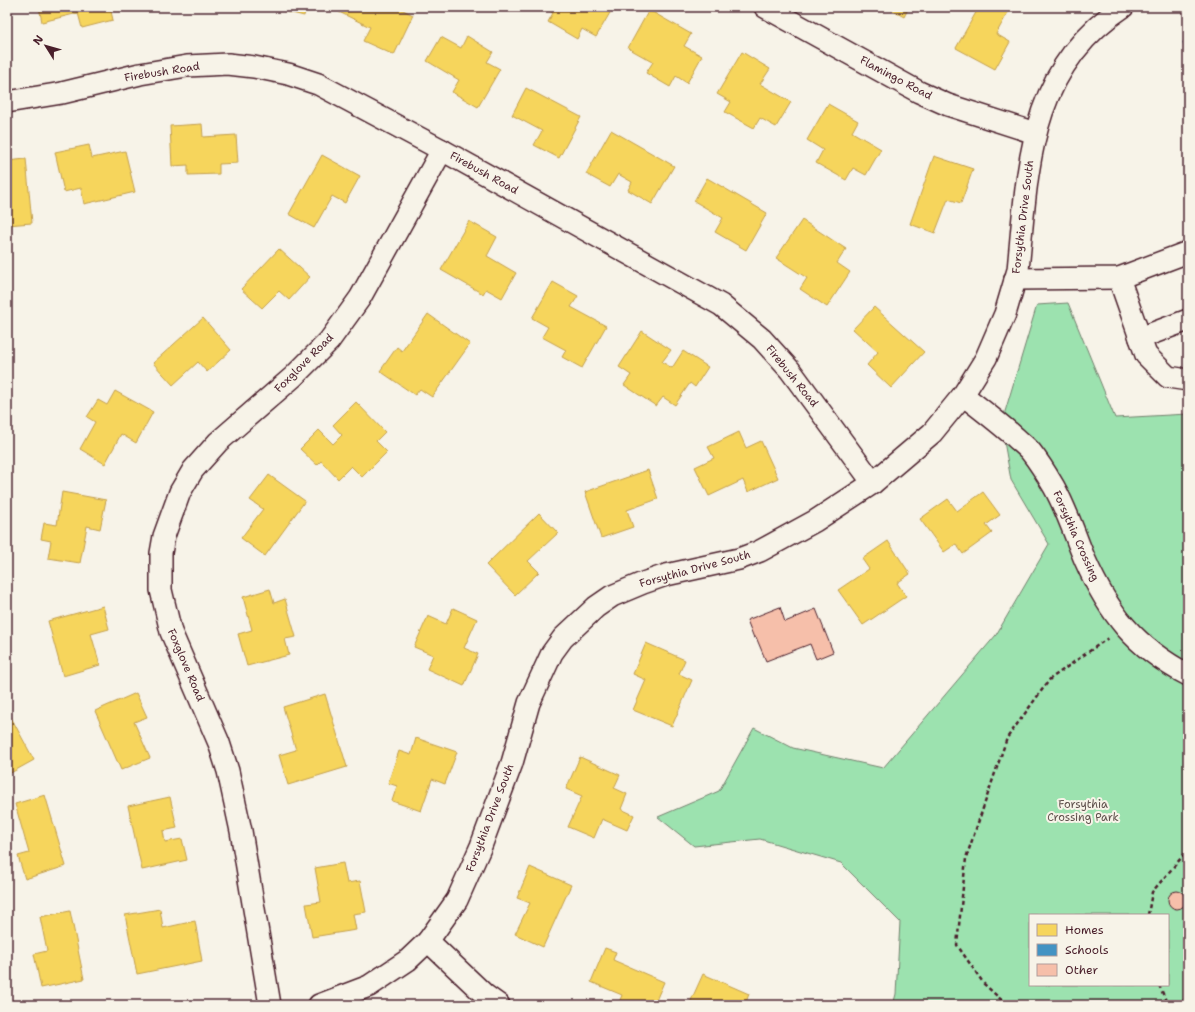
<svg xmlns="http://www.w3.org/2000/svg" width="1195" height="1012" font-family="'Shantell Sans',sans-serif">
<rect width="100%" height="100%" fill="#f7f3e8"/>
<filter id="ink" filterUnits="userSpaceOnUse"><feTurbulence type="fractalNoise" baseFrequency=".025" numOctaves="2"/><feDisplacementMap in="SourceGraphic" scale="8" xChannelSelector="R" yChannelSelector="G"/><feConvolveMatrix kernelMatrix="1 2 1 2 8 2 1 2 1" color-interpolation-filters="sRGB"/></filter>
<g filter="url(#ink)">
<path fill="#9ce2af" stroke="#73806d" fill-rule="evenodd" d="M1068,303L1115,418L1188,414V1005H893L896,994L900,922L841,863L760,839L694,846L658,817L719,791L754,728L793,748L883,768L996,635L1049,544L1011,480L1001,425L1037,305ZM1030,915H1168V985H1030Z"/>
<g fill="#f6d55c" stroke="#c29e4d">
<polygon points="39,7 110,7 113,20 82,28 78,13 42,22"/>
<polygon points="268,7 306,7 304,16"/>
<polygon points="341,7 397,7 413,15 394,55 363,41 370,27 339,12"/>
<polygon points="543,7 603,7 611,11 596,37 582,29 577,39 548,22 553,13"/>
<polygon points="886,7 909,7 904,17"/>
<polygon points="979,7 1011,7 996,34 1010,42 995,69 956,48"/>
<polygon points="649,10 691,34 684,46 702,56 687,83 676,76 670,87 646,73 653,62 628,48"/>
<polygon points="7,22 10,46 7,46"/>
<polygon points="467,36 493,52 487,62 500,69 478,107 452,92 459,80 427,61 441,37 461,48"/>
<polygon points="742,52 770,69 760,84 791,102 776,127 760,118 754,128 725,112 731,102 717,94"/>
<polygon points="526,88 581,117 559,158 534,145 542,131 512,115"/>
<polygon points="828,104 858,121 852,132 881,149 866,175 853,168 846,180 816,163 823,150 807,140"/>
<polygon points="202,124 203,137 236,135 238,163 219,164 219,174 188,175 188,165 172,166 170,126"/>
<polygon points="611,130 674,166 652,204 628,190 632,182 618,174 610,187 586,174"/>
<polygon points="89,145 92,158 125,151 135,192 84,204 81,188 64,192 55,152"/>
<polygon points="322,155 360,176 345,203 332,196 314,228 289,214"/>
<polygon points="934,156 973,169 961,203 948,199 935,233 910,224"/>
<polygon points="26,159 32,223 7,225 7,161"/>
<polygon points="707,178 767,213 746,250 715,232 723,218 694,201"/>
<polygon points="802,220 846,249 837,263 850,272 827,307 800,289 807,278 776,258"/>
<polygon points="469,221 497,237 487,256 516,273 502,298 486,289 483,294 441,270"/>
<polygon points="279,249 310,277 289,300 279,291 262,308 241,289"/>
<polygon points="553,282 578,296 571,307 606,326 582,368 562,357 566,350 542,337 548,327 532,318"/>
<polygon points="874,307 924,352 891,388 867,365 878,352 853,329"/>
<polygon points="428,314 470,344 432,397 420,389 415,395 380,371 397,347 402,351"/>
<polygon points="203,318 231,350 207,372 198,362 173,385 153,363"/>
<polygon points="642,331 671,350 662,362 672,368 683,351 708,367 695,387 690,383 675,405 663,397 656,406 624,385 631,375 619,367"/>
<polygon points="115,391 153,412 136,443 121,434 105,464 80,449 95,422 87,417 98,400 107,405"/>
<polygon points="356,402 385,432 376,441 387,452 362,477 351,466 338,479 321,461 317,465 300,449 319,430 333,444 342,435 333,425"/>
<polygon points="739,432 746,448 761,441 778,478 748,492 743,480 709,496 695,467 714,458 708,447"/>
<polygon points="648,470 658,499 627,510 633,527 601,538 585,492"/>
<polygon points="269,475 305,501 265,556 241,538 263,509 250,500"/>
<polygon points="62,492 106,500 100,529 87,526 80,563 48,558 51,541 41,539 44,523 57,525"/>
<polygon points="983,492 1000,515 986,525 992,533 963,554 956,544 944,552 920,519 948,499 957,511"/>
<polygon points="539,513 558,533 528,561 539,572 515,595 486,565"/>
<polygon points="888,541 910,574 897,583 906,596 863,625 838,590 869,569 862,559"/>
<polygon points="270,589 274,603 285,599 296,637 285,639 289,655 247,666 238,634 252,630 243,597"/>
<polygon points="103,606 109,629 91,634 100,665 63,676 48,621"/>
<polygon points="453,608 477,619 464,648 478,654 464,686 427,669 433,655 414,647 428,616 446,624"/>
<polygon points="646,643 685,660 679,674 692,680 672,726 633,710 646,680 633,674"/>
<polygon points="136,693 147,717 134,722 150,758 121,770 95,711"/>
<polygon points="325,694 347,767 288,785 279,755 296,750 283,707"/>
<polygon points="7,710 34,760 7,775"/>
<polygon points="416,738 457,752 445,784 432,779 421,811 392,801 397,786 388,783 399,751 411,755"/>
<polygon points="580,757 620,775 614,788 627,794 621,809 634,815 627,830 602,819 594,838 568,827 582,796 566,789"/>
<polygon points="45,795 66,866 25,879 18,856 29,853 15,804"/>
<polygon points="170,797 177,828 163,831 165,842 182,839 187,860 142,870 128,806"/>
<polygon points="343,863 347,883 360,881 366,912 353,914 356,930 312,937 306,904 321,902 315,868"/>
<polygon points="530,867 571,885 543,947 515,934 530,903 517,898"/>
<polygon points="160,909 163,928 195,921 202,961 137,974 125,915"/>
<polygon points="70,911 84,979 41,988 34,954 47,951 40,917"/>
<polygon points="605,948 616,952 613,960 664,982 654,1005 618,1005 622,995 591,982"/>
<polygon points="703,974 749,994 745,1005 689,1005"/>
</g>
<polygon fill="#4393c3" stroke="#457095" points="1188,40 1188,54 1183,42"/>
<g fill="#f6bfaa" stroke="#4a1f2b">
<polygon points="780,607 785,622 816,609 833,652 816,659 810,644 766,661 756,637 754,638 747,620"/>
<circle cx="1177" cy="900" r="9"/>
</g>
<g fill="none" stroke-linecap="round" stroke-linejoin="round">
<defs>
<g id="minor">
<polyline points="765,7 919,92 948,105 1035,133"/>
<polyline points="7,102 62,93 140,74 187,66 228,64 254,67 288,74 318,84 442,150 721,305 762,339 790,370 873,483"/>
<polyline points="1119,278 1146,355 1168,377 1188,380"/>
<polyline points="1015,279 1119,278 1188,252"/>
<polyline points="1140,338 1188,320"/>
<path d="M963,395C981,409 998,422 1015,437C1020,442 1026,446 1031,452C1039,462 1047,475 1054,487C1067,510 1075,536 1085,560C1109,614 1135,647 1188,675"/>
<polyline points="428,941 485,995 499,1005"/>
<polyline points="270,1005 241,831 228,771 219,743 171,632 161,590 161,553 164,536 180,492 193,470 218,442 293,377 329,341 360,298 442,150"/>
<path d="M319,1005L369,986L408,960L428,941L457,900L481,846L512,763L529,703L552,653L563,638L596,607L612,596L643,583L666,575L739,559L760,551L815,521L873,483L932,433L963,395L986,358L1005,314L1018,270C1028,168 1028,69 1123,7"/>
</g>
</defs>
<use href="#minor" stroke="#4a1f2b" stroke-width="24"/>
<g stroke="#4a1f2b" stroke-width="2.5" stroke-dasharray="4 3" stroke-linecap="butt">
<polyline points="1148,915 1152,892 1188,850"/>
<polyline points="1159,985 1168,1005"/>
<polyline points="1007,1005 984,984 957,945 966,858 1007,738 1050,679 1108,638"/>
</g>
<use href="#minor" stroke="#f7f3e8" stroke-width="21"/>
</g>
</g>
<g text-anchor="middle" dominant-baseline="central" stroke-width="4" stroke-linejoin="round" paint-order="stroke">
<g font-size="11" fill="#4a1f2b" stroke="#f7f3e8">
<text transform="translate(162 72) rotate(-9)">Firebush Road</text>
<text transform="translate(896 78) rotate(28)">Flamingo Road</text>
<text transform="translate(484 173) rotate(29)">Firebush Road</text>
<text transform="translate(1023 217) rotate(-83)">Forsythia Drive South</text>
<text transform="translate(304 363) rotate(-45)">Foxglove Road</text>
<text transform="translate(792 376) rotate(51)">Firebush Road</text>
<text transform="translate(1076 536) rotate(66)">Forsythia Crossing</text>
<text transform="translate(695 569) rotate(-15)">Forsythia Drive South</text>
<text transform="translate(186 665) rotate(67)">Foxglove Road</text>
<text transform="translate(490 818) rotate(-69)">Forsythia Drive South</text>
</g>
<g font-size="11" fill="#5e504c" stroke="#f7f3e8">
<text x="1083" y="804">Forsythia<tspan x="1083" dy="13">Crossing Park</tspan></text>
</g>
</g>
<rect width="1195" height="1012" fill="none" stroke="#f7f3e8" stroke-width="24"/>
<rect x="12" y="12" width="1171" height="988" fill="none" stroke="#4a1f2b" stroke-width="1.5" filter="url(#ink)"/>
<rect x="1029" y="914" width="140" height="72" fill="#f7f3e8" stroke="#b29e9c"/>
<rect x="1037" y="924" width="20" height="12" fill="#f6d55c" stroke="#b29e9c"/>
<text x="1065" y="934" font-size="12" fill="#4a1f2b">Homes</text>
<rect x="1037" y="944" width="20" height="12" fill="#4393c3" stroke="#b29e9c"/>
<text x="1065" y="954" font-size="12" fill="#4a1f2b">Schools</text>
<rect x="1037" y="964" width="20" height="12" fill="#f6bfaa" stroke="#b29e9c"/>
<text x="1065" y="974" font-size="12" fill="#4a1f2b">Other</text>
<g transform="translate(46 46) rotate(307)" stroke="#f7f3e8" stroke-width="3" paint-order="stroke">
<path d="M0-3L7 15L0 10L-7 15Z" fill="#4a1f2b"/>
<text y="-6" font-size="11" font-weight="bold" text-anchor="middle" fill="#4a1f2b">N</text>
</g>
</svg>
